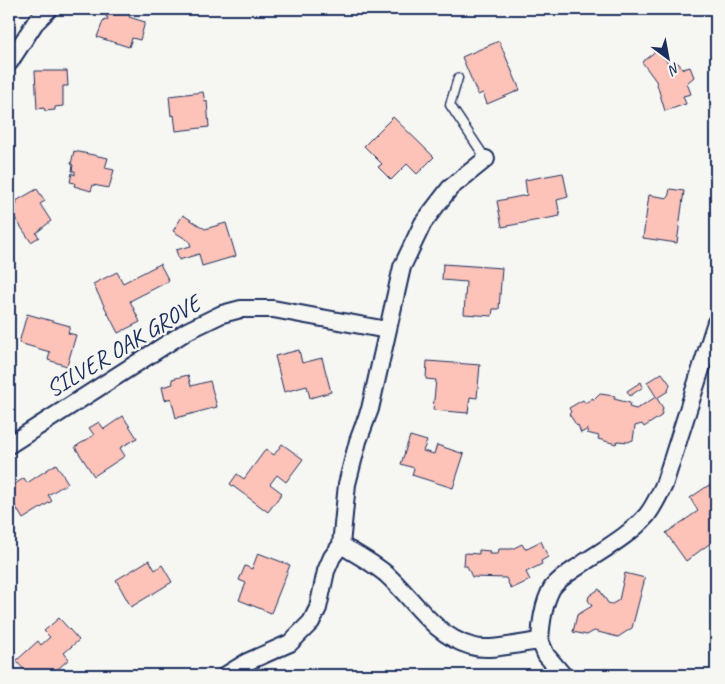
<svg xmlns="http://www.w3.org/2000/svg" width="725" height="684" font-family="Caveat,sans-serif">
<rect width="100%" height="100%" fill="#f6f6f2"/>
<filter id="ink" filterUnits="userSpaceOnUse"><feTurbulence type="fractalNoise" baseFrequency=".02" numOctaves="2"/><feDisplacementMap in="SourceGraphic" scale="10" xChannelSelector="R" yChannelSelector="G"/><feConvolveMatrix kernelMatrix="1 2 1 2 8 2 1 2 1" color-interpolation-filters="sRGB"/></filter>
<g filter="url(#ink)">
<g fill="#fdc2b8" stroke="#1b2f5e">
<polygon points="109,9 123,9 131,11 129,17 145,22 140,40 132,38 129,47 97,37 104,19 107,20 108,18 106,17"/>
<polygon points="499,41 520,90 487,104 483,93 478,95 462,57"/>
<polygon points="657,50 670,65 678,63 683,69 690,67 694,77 687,83 691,94 683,96 686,104 665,111 656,81 642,62"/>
<polygon points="35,71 67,71 68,86 63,86 63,106 55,107 55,110 45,111 44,108 37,109"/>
<polygon points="203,92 205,102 207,101 209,127 176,131 174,115 171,116 169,96"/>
<polygon points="393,117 434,157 417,174 407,164 391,180 378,167 382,164 364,146"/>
<polygon points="74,151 108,158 105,168 114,170 109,188 93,185 91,191 74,186 75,183 70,182 72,173 75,175 75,171 72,171 73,165 71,164"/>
<polygon points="563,173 568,197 557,200 560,216 502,227 497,201 527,195 525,180"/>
<polygon points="37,189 45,201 40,204 51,221 36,233 39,237 31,242 11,212 13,210 12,207 17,204 16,201"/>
<polygon points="670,189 684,191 677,243 643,238 649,195 668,198"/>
<polygon points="183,215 205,229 226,223 236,256 202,266 199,254 179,260 176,250 191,246 189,241 173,231"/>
<polygon points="160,264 169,281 130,301 140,322 118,333 93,284 117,272 123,283"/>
<polygon points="443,264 502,268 499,309 493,309 492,316 464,314 466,282 442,280"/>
<polygon points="27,314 70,326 68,333 76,335 67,366 48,360 50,352 19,343"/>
<polygon points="299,350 302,363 322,358 331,392 310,398 307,386 284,392 275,356"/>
<polygon points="427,361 480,365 477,398 470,397 468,413 433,410 436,380 426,379"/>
<polygon points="662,373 670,384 668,391 657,398 647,382"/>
<polygon points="188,375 191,386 210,381 217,407 176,418 171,398 165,400 162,387 173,384 172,379"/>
<polygon points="641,382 643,387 630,396 627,391"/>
<polygon points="600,394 615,396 614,399 630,403 629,407 636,409 656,397 663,408 661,416 644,427 642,424 635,426 633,440 628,442 617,441 616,444 598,439 599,436 587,433 588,429 581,433 578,425 577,426 569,414 571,412 569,408 583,400 585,403 593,398 594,400"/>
<polygon points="123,416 137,438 120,448 125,456 94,476 75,447 94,435 89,428 99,422 104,429"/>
<polygon points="410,436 427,441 423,451 434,454 437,445 464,454 453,488 412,475 414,468 401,464"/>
<polygon points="282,444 303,459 286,482 277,475 270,484 282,493 268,512 230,484 237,474 244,479 266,449 274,455"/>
<polygon points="56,464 68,483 48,495 52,501 23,519 9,496 9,488 24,478 27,483"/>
<polygon points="709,485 716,496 716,539 686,561 666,533 698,511 690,498"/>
<polygon points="541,541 548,557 541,561 542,564 526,572 530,580 511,589 506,578 472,577 467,566 464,566 465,553 479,554 479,550 490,551 489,554 498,554 499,549 512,549 522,544 525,549"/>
<polygon points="258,553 290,565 271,613 239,600 246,583 239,580 245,566 252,569"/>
<polygon points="149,560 155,570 162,565 172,582 131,607 116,580"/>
<polygon points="625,573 645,578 632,628 618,637 594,631 587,635 573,632 577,615 592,606 588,600 589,596 599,589 608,603 612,604 619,600"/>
<polygon points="59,618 79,640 64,653 69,659 51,675 29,675 16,661 38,641 41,645 50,637 44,631"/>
</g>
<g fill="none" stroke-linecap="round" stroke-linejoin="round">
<defs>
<polyline id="service" points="458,78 450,105 486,159"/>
<g id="minor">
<polyline points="9,63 35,23 49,9"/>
<polyline points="9,445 187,331 222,314 241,309 273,309 387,330"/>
<path d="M341,545C356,554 373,563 386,574C414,599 433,635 471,646C489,652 520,643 540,641L546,655L563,675"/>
<path d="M540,641C541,623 543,604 552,588C560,577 574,570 585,562C606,548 631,534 647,515C654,506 659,495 664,485L716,322"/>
<polyline points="226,675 247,662 290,643 311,622 318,608 326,571 332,557 341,545 347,484 358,441 370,409 402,267 423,223 436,206 450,188 486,159"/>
</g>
</defs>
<use href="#service" stroke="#1b2f5e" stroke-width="11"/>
<use href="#minor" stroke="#1b2f5e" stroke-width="20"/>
<use href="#service" stroke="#f6f6f2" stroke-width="8"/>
<use href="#minor" stroke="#f6f6f2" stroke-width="16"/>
</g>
</g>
<g text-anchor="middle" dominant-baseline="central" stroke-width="5" stroke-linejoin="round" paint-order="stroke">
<g font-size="24" fill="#1b2f5e" stroke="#f6f6f2">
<text transform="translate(123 346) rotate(-31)">SILVER OAK GROVE</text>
</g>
</g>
<rect width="725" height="684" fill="none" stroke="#f6f6f2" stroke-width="30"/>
<rect x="15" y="15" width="695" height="654" fill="none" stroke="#1b2f5e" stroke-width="2" filter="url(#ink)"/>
<g transform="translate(668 58) rotate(148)" stroke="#f6f6f2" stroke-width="4" paint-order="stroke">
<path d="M0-4L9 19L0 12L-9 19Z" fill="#1b2f5e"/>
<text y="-8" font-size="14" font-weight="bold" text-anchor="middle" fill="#1b2f5e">N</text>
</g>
</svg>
